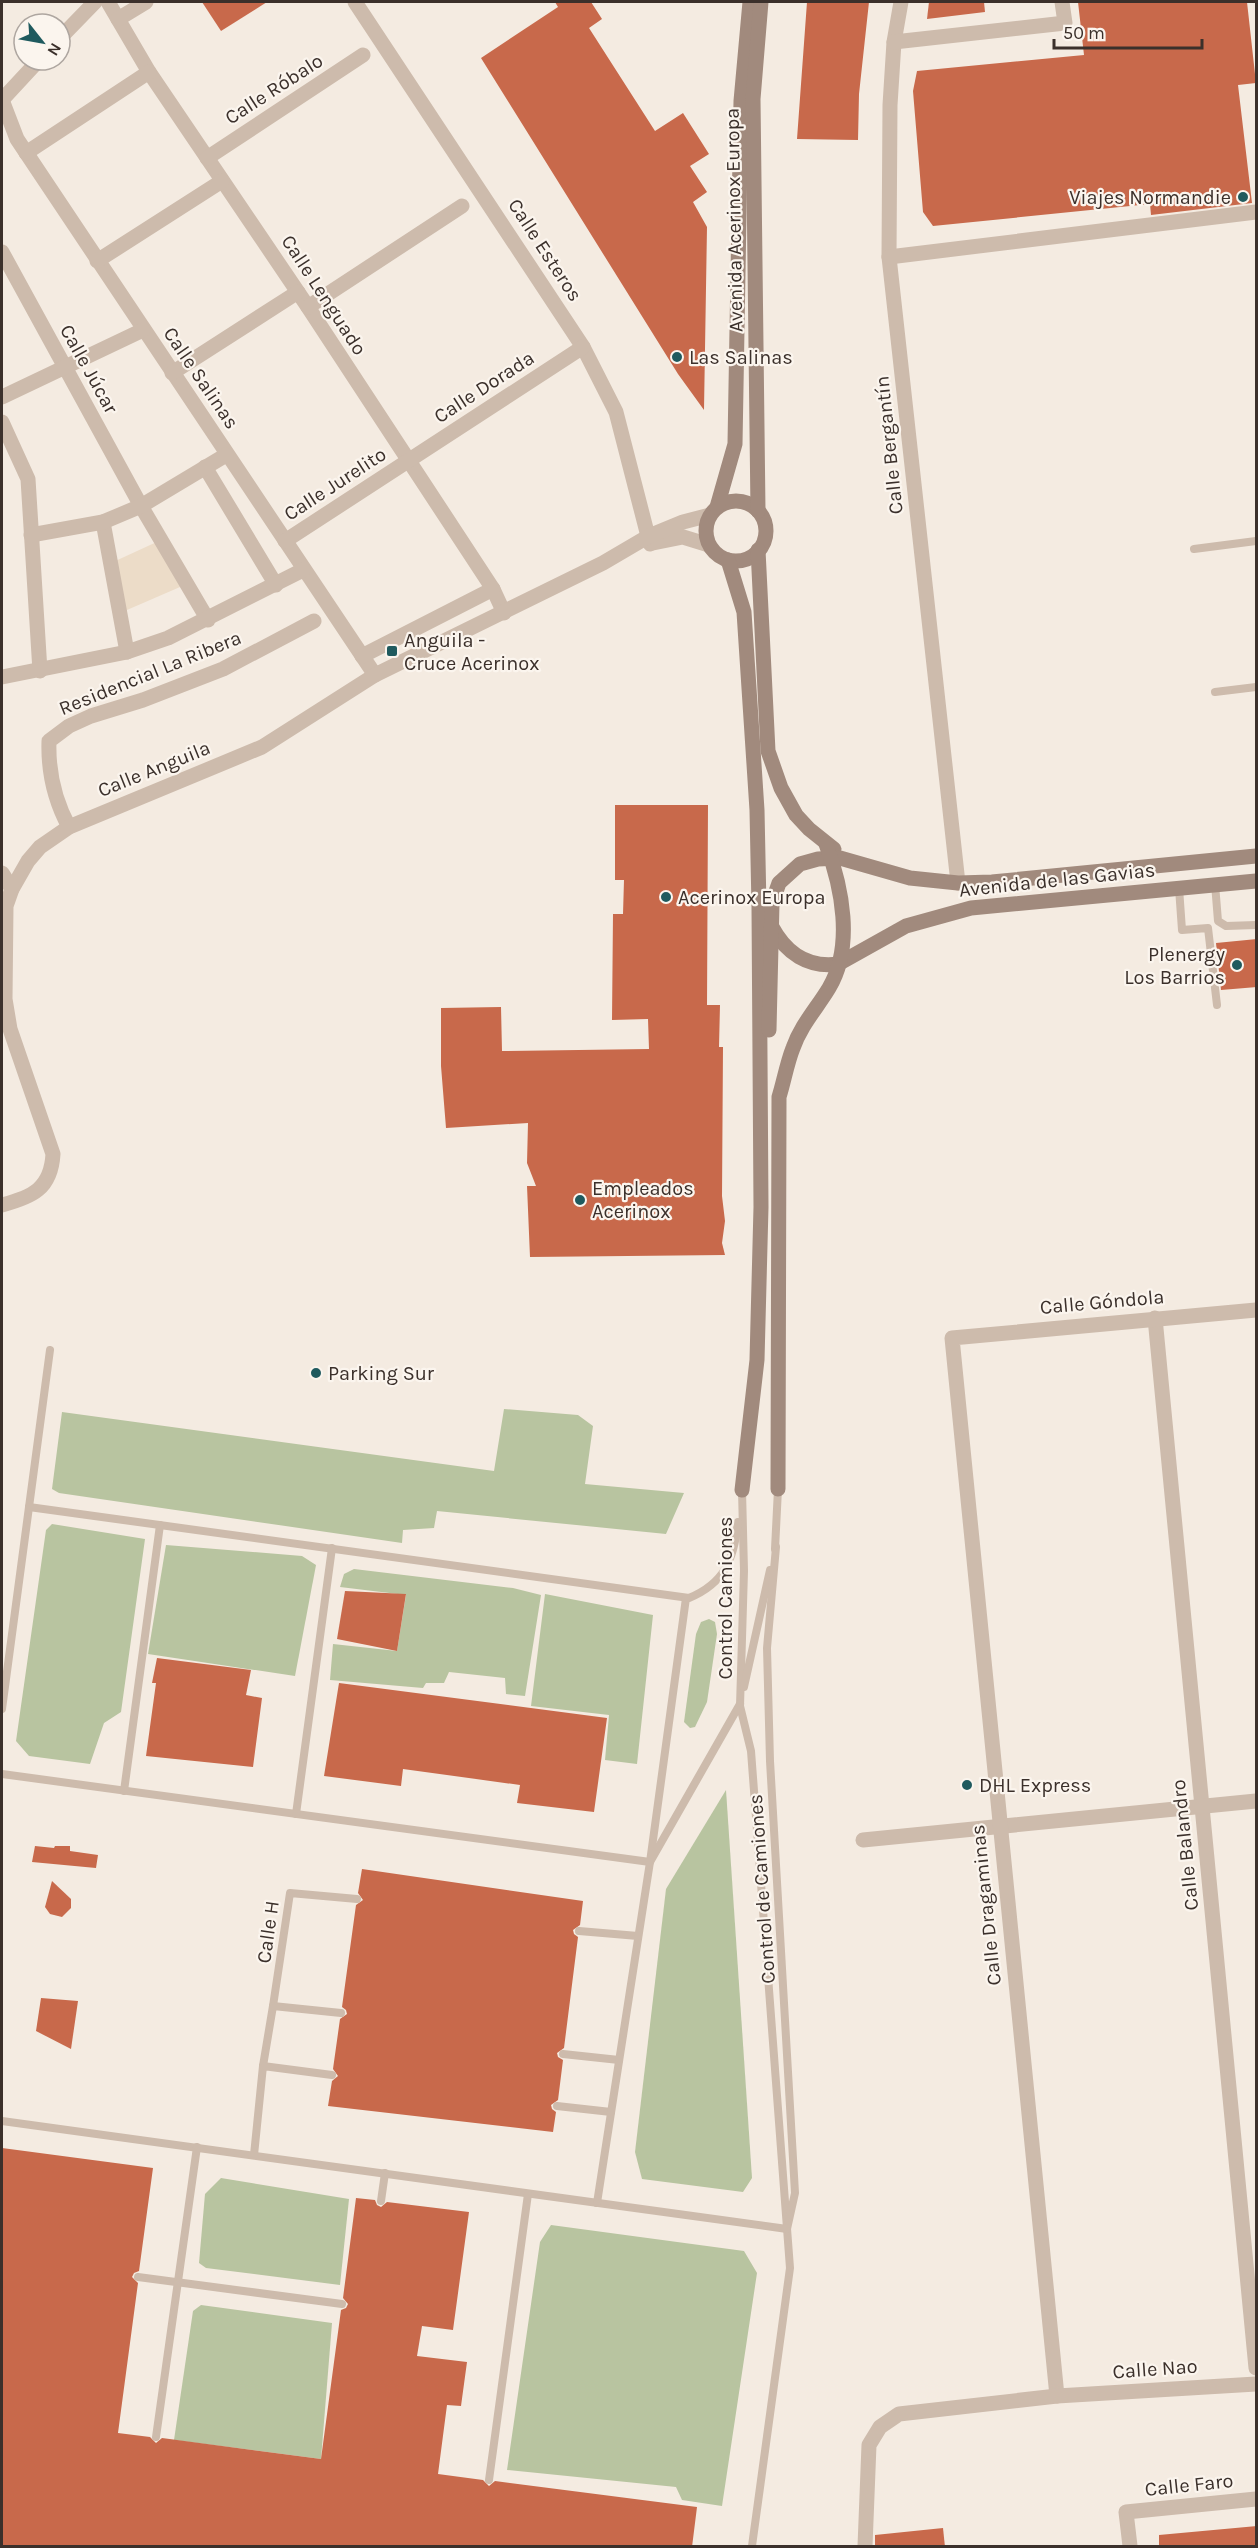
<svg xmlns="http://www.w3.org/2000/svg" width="1258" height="2548" font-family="Karla,sans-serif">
<rect width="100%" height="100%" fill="#f4ebe1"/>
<g fill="#b8c4a0">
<polygon points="504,1409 578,1415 593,1426 585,1484 684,1493 666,1534 437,1511 434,1528 403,1530 402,1543 59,1493 52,1489 62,1412 494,1471"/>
<polygon points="52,1524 145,1539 121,1712 104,1723 90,1764 29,1756 16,1741 46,1530"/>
<polygon points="166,1545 302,1556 316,1565 295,1676 148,1654"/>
<polygon points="354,1569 513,1588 541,1595 525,1696 506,1694 505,1678 449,1672 444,1683 426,1683 423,1688 330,1680 333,1644 397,1651 406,1595 340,1587 344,1574"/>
<polygon points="545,1594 653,1615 637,1764 605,1760 609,1715 531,1706"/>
<polygon points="709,1619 715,1622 717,1634 707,1702 695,1727 690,1728 684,1722 696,1634 701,1622"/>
<polygon points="726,1790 752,2178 743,2192 642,2179 635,2152 666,1889"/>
<polygon points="221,2178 349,2199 340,2285 206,2268 199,2263 205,2194"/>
<polygon points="551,2225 744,2251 757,2273 722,2506 682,2500 676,2487 507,2470 540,2242"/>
<polygon points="201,2305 332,2323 321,2459 174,2440 193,2311"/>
</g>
<polygon fill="#ecdcc8" points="161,540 187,584 120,613 111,563"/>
<g fill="#c8694b">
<polygon points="202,2 267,2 221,31"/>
<polygon points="555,2 591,2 602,19 589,28 655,131 683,113 709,154 690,166 707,192 693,202 707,227 704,410 678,374 481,58 558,7"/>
<polygon points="807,2 869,2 859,94 858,140 797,139"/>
<polygon points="929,2 984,2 985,12 927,19"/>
<polygon points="1078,2 1247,2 1256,83 1238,85 1252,203 1151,215 1150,204 933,226 923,212 913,91 917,71 1084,55"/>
<polygon points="615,805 708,805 707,1005 720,1005 719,1047 723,1047 722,1196 725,1221 722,1243 725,1255 530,1257 527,1186 536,1186 527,1163 528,1123 446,1128 441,1066 441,1008 501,1007 502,1051 649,1049 648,1019 612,1020 613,914 623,914 624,880 615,880"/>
<polygon points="1257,939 1257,987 1221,990 1216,943"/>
<polygon points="345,1591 406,1594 397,1651 337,1639"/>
<polygon points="157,1658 251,1670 246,1695 262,1698 253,1767 146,1756 156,1683 152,1683"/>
<polygon points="339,1683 607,1718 594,1812 517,1803 520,1785 403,1769 401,1786 324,1776"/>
<polygon points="35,1846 54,1848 55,1846 70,1846 70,1851 98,1855 96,1868 32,1862"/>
<polygon points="362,1869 583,1901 580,1925 573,1930 574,1934 578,1937 564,2048 557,2053 558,2057 563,2060 558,2100 551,2105 552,2109 556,2112 553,2132 328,2106 332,2081 338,2076 333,2069 340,2019 347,2014 346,2010 342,2007 356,1905 363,1900 358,1893"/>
<polygon points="52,1881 71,1899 71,1908 62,1917 50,1914 45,1907"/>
<polygon points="41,1998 78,2001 71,2049 36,2031"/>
<polygon points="2,2148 153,2168 139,2271 134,2273 132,2277 138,2283 118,2433 150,2437 156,2443 162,2438 321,2459 341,2310 346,2308 348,2304 343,2298 356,2198 375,2200 377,2205 381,2207 387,2202 469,2212 453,2330 422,2326 417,2356 467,2362 461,2406 447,2405 438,2474 483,2480 489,2486 495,2481 697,2507 692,2547 2,2547"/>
<polygon points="1257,2526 1257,2547 1159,2547 1159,2535"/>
<polygon points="943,2528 945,2547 875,2547 875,2535"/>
</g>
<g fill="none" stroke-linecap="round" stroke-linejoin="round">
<g stroke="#cdbbac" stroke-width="8">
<polyline points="1194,549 1256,541"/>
<polyline points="1215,692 1256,687"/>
<polyline points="1215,884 1218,921 1226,926 1256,925"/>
<polyline points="1179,888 1182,930 1208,928 1217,1005"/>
<polyline points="742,1490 744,1571 740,1706 751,1751 790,2268 752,2546"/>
<path d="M29,1507L689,1598C725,1583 734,1559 738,1522"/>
<polyline points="775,1549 778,1489"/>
<polyline points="744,1687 770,1570"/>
<polyline points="2,1709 50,1350"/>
<polyline points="2,1774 650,1862 686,1598"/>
<polyline points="124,1791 160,1525"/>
<polyline points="296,1814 332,1548"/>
<polyline points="579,1931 638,1936"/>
<polyline points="273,2006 290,1893 357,1899"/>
<polyline points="563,2054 619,2060"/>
<polyline points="263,2066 273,2006 341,2013"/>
<polyline points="557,2106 611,2112"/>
<polyline points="2,2121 787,2229 795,2193 770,1761 767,1648 776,1547"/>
<polyline points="254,2155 263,2066 332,2075"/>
<polyline points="381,2201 385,2173"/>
<polyline points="597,2203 650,1862 740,1704"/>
<polyline points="138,2277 342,2304"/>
<polyline points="156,2437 197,2147"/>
<polyline points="489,2480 528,2194"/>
</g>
<g stroke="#cdbbac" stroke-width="15">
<polyline points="108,2 149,72 308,307 493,589 504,613"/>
<polyline points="355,2 583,347 616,412 650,544"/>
<polyline points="901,2 894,42 890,105 889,257 958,883"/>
<polyline points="118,19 146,2"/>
<polyline points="60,38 95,2"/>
<polyline points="894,42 1065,23 1062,2"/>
<polyline points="2,100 17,139 375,675"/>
<polyline points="2,100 39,60"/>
<polyline points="26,153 149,72"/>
<polyline points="207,158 363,55"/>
<polyline points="2,252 141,506 208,620"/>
<polyline points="889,257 1256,212"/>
<polyline points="97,261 222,181"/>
<polyline points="308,307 462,206"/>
<polyline points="172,373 298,292"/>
<polyline points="2,397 143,330"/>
<polyline points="2,422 28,479 40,671"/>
<polyline points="205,467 276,585"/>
<polyline points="103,522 127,652"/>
<polyline points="31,535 103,522 141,506 226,455"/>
<polyline points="285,541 583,347"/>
<polyline points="653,543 683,537 709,545"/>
<polyline points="362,656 493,589"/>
<polyline points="2,677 127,652 168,638 303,570"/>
<path d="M69,827C55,801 48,770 49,741L69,726L91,716L143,700L223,669L314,621"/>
<polyline points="2,873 12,889"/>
<path d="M2,1205C32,1197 51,1189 53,1154L10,1029L5,999L6,906L12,889L28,861L40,847L69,827L262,747L375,675L603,563L649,536L683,522L710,515"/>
<polyline points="1155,1318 1256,2368"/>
<polyline points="863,1840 1256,1801"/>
<polyline points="1057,2396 952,1338 1256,1310"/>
<polyline points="865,2546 869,2445 880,2427 899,2414 1057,2396 1256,2384"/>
<polyline points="1130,2546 1126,2512 1256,2499"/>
</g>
<g stroke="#a18a7d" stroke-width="15">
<circle cx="736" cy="531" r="30"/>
<polyline points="717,507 735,444 741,101 750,2"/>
<polyline points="758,511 753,99 761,2"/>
<polyline points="758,550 768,751 781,788 796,815 809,829 834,849"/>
<polyline points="728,560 744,612 757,810 759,907 761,1207 757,1360 742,1490"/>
<path d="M772,927C786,953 808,968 838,964L906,926L971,908L1256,881"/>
<polyline points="769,1030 772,903 779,883 800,864 818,859 840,858 910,878 958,883 992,882 1256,856"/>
<path d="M778,1489L779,1097C784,1081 787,1063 793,1048C801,1025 817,1008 829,988C854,946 842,887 826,844"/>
</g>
</g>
<g fill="#1f5a5e" stroke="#fbf5ee" stroke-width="2">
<circle cx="1243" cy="197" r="6"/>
<circle cx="677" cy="357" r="6"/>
<rect x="386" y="645" width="12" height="12" rx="3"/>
<circle cx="666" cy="897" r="6"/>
<circle cx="1237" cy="965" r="6"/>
<circle cx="580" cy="1200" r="6"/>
<circle cx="316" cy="1373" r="6"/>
<circle cx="967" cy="1785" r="6"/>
</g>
<g text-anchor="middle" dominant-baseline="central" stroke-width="4.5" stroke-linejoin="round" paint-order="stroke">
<g font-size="20" fill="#3b302b" stroke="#fbf5ee">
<text transform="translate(274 89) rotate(-33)">Calle Róbalo</text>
<text transform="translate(734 220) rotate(-91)">Avenida Acerinox Europa</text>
<text transform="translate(545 250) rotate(57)">Calle Esteros</text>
<text transform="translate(324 295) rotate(57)">Calle Lenguado</text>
<text transform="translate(89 369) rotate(61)">Calle Júcar</text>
<text transform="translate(201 378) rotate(56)">Calle Salinas</text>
<text transform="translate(484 387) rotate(-33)">Calle Dorada</text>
<text transform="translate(889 445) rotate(-96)">Calle Bergantín</text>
<text transform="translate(335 484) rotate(-33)">Calle Jurelito</text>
<text transform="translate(150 673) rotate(-22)">Residencial La Ribera</text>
<text transform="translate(154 769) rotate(-22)">Calle Anguila</text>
<text transform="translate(1057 880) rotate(-6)">Avenida de las Gavias</text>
<text transform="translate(1102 1302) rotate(-5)">Calle Góndola</text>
<text transform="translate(725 1598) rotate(-90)">Control Camiones</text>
<text transform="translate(1185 1845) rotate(-96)">Calle Balandro</text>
<text transform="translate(762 1889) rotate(-94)">Control de Camiones</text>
<text transform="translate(986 1905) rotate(-96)">Calle Dragaminas</text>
<text transform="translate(268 1932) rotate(-82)">Calle H</text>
<text transform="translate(1155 2369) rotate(-4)">Calle Nao</text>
<text transform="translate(1189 2485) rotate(-6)">Calle Faro</text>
</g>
<g font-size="20" fill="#3b302b" stroke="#fbf5ee" text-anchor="start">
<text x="1231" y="197" text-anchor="end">Viajes Normandie</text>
<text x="689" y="357">Las Salinas</text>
<text x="404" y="640">Anguila -<tspan x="404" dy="23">Cruce Acerinox</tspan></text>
<text x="678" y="897">Acerinox Europa</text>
<text x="1225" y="954" text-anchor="end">Plenergy<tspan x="1225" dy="23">Los Barrios</tspan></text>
<text x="592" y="1188">Empleados<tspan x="592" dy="23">Acerinox</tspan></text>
<text x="328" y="1373">Parking Sur</text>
<text x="979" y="1785">DHL Express</text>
</g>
</g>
<rect width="1258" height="2548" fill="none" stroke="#3b302b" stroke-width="6"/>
<g transform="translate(42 42) rotate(121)"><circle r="28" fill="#fbf5ee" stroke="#aea6a0" stroke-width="1.5"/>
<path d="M0-4.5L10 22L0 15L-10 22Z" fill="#1f5a5e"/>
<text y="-9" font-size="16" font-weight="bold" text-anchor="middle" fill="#3b302b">N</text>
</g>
<path d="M1054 39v9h148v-9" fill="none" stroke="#3b302b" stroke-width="3"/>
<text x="1063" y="39" font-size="18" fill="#3b302b" stroke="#fbf5ee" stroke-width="4.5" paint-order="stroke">50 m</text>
</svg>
